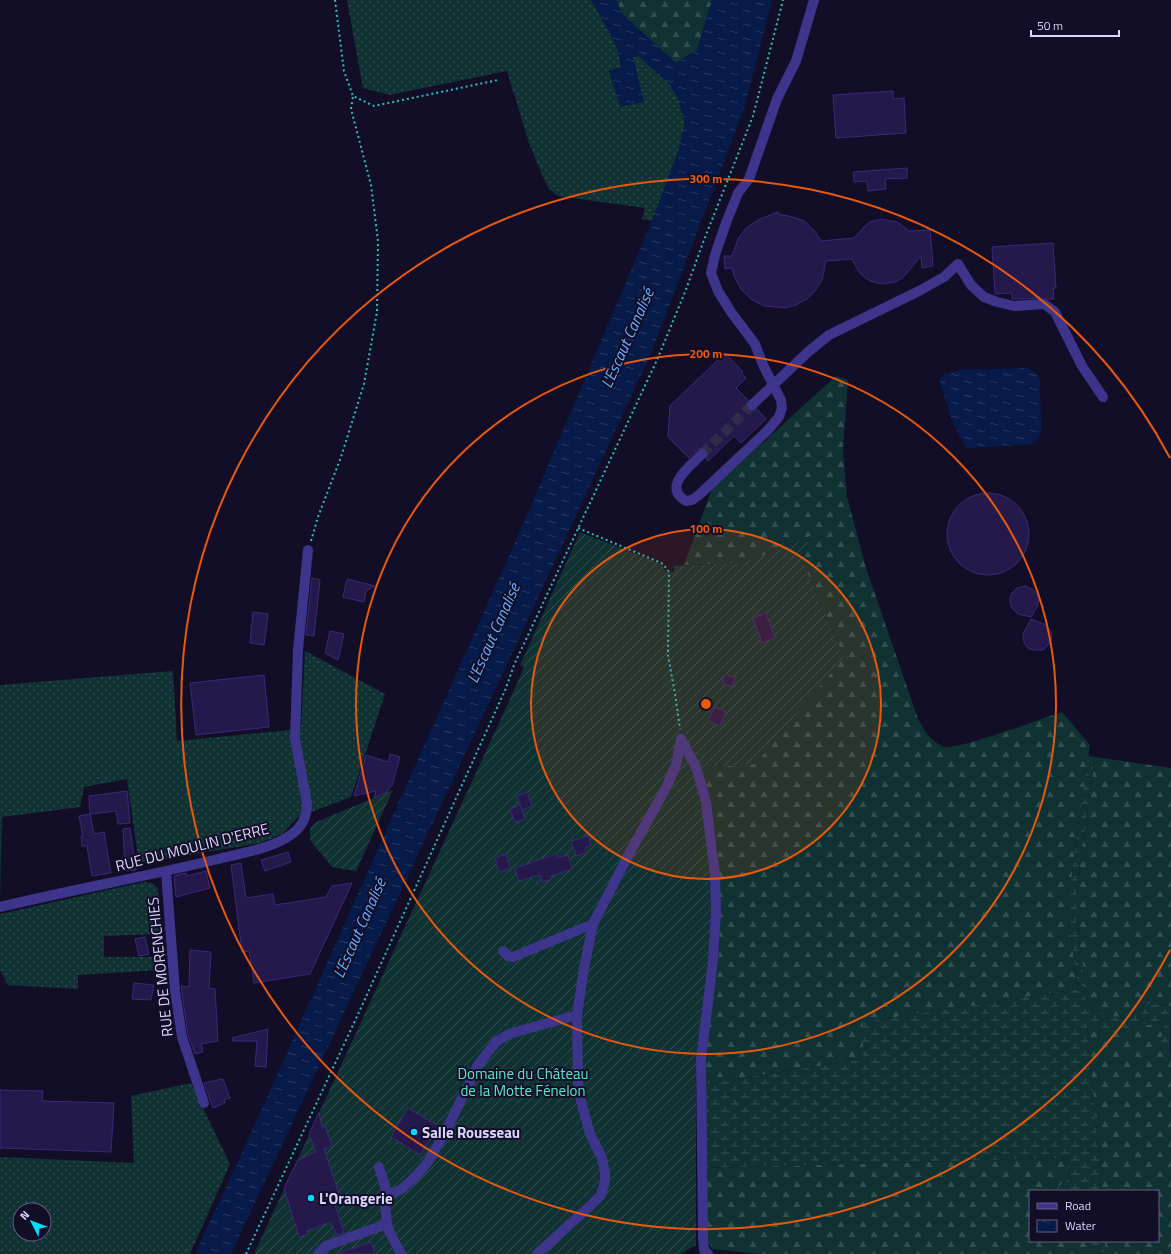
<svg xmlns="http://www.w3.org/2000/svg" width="1171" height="1254" font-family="'Titillium Web',sans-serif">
<defs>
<pattern id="grass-dots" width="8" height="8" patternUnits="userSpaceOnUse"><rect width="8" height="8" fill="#103233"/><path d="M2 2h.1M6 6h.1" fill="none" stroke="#324f52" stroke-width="1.8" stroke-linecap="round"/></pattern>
<pattern id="forest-firs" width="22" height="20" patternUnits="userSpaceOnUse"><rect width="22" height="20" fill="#103233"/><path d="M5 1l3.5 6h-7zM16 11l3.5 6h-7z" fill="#324f52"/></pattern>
<pattern id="wetland-marsh" width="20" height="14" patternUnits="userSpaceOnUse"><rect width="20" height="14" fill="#103233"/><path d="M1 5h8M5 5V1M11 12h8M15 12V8" fill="none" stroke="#324f52"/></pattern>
<pattern id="garden-furrows" width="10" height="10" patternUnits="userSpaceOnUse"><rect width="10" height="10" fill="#103233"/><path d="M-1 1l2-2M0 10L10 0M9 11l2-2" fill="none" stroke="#324f52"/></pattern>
<pattern id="water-ripples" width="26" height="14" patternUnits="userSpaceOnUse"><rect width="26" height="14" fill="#061b49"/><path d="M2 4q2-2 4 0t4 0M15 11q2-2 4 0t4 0" fill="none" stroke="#2a3b64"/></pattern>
</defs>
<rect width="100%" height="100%" fill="#130e28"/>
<g fill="url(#grass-dots)" fill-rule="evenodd">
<polygon points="347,0 591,0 611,35 618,51 621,67 609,71 643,102 633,57 639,56 670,85 678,98 685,123 678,152 652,221 642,219 645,208 558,196 549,189 543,177 529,143 507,71 389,95 363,88"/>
<polygon points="305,651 385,694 351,797 298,817 282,834 260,843 139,863 127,779 84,787 80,807 2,817 0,899 0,685 173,671 177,741 301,729"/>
<polygon points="144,882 152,883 158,888 160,934 104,936 104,957 161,957 162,970 78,975 78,989 8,985 0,970 0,914"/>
<path d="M191,1083L230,1164L190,1254H0V1157L134,1163L131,1096ZM20,1210H44V1234H20Z"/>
</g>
<g fill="url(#forest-firs)">
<polygon points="616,0 712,0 697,50 676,63 622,14"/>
<path d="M836,376L848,380L843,450L847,497L866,568L918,719C925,731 930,742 945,747C957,750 1044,718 1062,712L1090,745L1076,840L1069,906V923L1078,989L864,1022L863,1059L704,1084L710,993L717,972L719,947L720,906L718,854L714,828L701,768L755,764L844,657L802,560L810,536L765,555L740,563L684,565L712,489Z"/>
<path d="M1095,757L1171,768V1007C1168,1006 1165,1004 1162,1004C1149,1003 1134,1013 1123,1018L1106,1014L1091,1009L1085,999L1083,967L1076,919V892Z"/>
<polygon points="1162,1019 1166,1022 1163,1030 1170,1053 1171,1051 1171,1254 1104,1254 1105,1241 1158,1241 1158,1191 1102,1191 1087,1022 1111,1033 1134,1027 1138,1024 1152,1025 1157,1021"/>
<polygon points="1063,1158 1068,1168 1069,1178 1057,1188 1057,1191 1030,1191 1030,1241 1092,1241 1092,1254 760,1254 712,1249 708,1240 705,1168"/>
</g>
<g fill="url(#wetland-marsh)">
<polygon points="1088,756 1095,757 1076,892 1076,919 1083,967 1085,999 1091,1009 1106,1014 1123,1018 1136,1010 1144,1008 1149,1003 1162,1004 1171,1007 1170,1053 1166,1053 1160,1047 1163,1030 1166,1022 1162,1019 1157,1021 1152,1025 1138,1024 1128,1032 1120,1034 1111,1033 1087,1023 1102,1191 1057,1191 1057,1188 1069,1178 1068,1168 1063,1158 705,1168 704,1084 863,1059 863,1022 1078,989 1069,923 1069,899 1076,840"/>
<polygon points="1092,1241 1105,1241 1104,1254 1092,1254"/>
</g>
<g fill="url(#garden-furrows)">
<polygon points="580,532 654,561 662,565 666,572 674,572 674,566 740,563 765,555 810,536 802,560 844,657 755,764 701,768 689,759 707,824 712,884 712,929 696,1063 696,1245 680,1254 254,1254 510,699 524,667 520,665"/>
<polygon points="393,790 356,871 332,867 310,840 310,828 316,822"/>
</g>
<g fill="url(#water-ripples)">
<polygon points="591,0 616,0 622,14 676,63 697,50 712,0 772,0 744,109 652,351 530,615 231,1254 195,1254 242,1153 522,527 652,221 678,153 685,123 678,98 670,85 639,56 633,57 644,102 620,107 609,71 621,67 618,51 611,35"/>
<path d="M1026,368C1033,370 1039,374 1040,381L1041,432L1038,439L1032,444L968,448L965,446L953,423L940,382L941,376L960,370Z"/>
</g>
<g fill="#25184b" stroke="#3c2879">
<polygon points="893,91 893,99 904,98 906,133 836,138 833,95"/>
<polygon points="907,168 907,178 885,179 886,189 868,191 867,181 854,182 853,172"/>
<polygon points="778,212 778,214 793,217 804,221 814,230 821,241 854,238 865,226 870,222 881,219 897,222 909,231 930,230 933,266 922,268 921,256 906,274 901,279 895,282 882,284 870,281 864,277 859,272 852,259 826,261 822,280 815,291 807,299 796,305 785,308 765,306 752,300 741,289 734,276 732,268 725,269 724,256 732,256 738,239 746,228 760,219"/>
<polygon points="1053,243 1056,288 1053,288 1054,299 1048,299 1044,298 1015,299 1012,299 1012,293 995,294 992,247"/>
<polygon points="725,353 743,372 741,373 746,378 736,388 748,400 746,404 747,409 753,411 757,409 766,419 741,443 734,436 708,461 706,459 708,455 708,452 703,448 698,449 689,458 668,437 670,406"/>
<circle cx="988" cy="534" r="41"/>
<polygon points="312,578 320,580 314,636 306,635"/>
<polygon points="347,579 375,586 366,591 364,602 343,597"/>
<polygon points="1025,586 1030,588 1035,591 1039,599 1037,607 1031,617 1018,614 1012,608 1010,603 1010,598 1012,593 1017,588"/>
<polygon points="253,612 268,614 264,645 250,643"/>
<polygon points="766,613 775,638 762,643 753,618"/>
<polygon points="1031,619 1046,625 1051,632 1052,638 1050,643 1043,650 1033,650 1028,648 1024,642 1023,634"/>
<polygon points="330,631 344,634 338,660 325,653"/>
<polygon points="725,674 735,678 732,687 722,683"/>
<polygon points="264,675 269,727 196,735 190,683"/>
<polygon points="715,707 726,712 720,726 708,721"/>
<polygon points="390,754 400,757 392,786 390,786 388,791 374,798 376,791 354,796 366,755 388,762"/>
<polygon points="127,791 130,823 118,824 116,811 90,814 89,796"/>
<polygon points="527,792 532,806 522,810 517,796"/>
<polygon points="520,805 525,819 515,822 510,809"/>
<polygon points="90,814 94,834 104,832 111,873 92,876 87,846 82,846 81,836 83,836 79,816"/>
<polygon points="130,828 136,870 125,871 123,829"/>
<polygon points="588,836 591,846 585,848 586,853 576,856 571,841"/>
<polygon points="288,852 291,862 265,871 261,860"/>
<polygon points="506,854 510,868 499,872 495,858"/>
<polygon points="556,854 557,858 568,855 572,869 551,876 552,879 542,882 540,875 519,881 515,868"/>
<polygon points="241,863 246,898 273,894 275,905 326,897 332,886 352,883 310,974 254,983 249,951 242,952 231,865"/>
<polygon points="206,871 210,888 176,897 174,876 186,873 187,876"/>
<polygon points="145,937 149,954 139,956 135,939"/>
<polygon points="190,950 211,952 209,988 215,989 218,1041 201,1044 203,1052 195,1054 188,1035 181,986 189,987"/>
<polygon points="134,983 154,985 151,1000 132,999"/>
<polygon points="268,1029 266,1067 255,1066 257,1041 233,1041 232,1038"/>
<polygon points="223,1079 230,1098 224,1100 225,1103 213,1108 204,1083"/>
<polygon points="0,1090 43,1091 42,1101 114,1103 111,1152 0,1148"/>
<polygon points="408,1108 438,1126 420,1155 391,1137"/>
<polygon points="319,1112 322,1127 325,1126 332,1146 324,1149 341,1200 334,1202 344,1233 337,1235 331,1222 307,1231 308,1234 299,1237 284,1188 298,1160 316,1152 309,1134"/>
<polygon points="371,1242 375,1254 339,1254 339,1253"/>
</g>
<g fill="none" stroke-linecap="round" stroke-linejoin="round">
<polyline stroke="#312c48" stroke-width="10" stroke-dasharray="10 5" stroke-linecap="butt" points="702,454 752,405"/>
<g stroke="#25c2c0" stroke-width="2" stroke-dasharray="2 3" stroke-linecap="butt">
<polyline points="335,0 344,71 353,96 374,106 498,80"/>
<polyline points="578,528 659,562 663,564 669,572 668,655 675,694 680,729"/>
<polyline points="311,541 318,517 341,457 364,384 377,312 378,241 371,185 351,109 353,96"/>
<polyline points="246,1254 360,1010 506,688 514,665 657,360 685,292 704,240 753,116 783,0"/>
</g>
<g stroke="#3c358b" stroke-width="10">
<polyline points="752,405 808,352 829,335 919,291 944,277 958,264 971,285 984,297 997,302 1014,306 1044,304 1055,312 1082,366 1103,397"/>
<path d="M702,454C689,467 662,487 686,501L692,500L699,495L768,430L779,417L782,408L781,400L763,365L755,344L731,312L718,291L711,273L715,255L726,223L738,193L749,179L777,99L796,61L814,0"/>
<polyline points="681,739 696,767 706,802 715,874 716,911 713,961 701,1059 703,1237 704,1250 708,1254"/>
<polyline points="166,872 175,991 182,1037 204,1103"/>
<path d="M0,907C71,890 143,877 214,860C239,853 270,850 292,834C302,827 307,816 307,803L295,739L298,650L308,550"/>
<polyline points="503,951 508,956 513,957 593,924"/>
<polyline points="577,1015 584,968 593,924 630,852 666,788 676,765 681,739"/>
<polyline points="379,1167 386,1189 385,1204 387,1224 389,1231 401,1254"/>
<polyline points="386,1198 403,1188 416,1176 428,1162 446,1131 478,1065 496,1042 509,1034 577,1015 578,1082 581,1101 590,1134 602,1158 605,1172 605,1182 601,1195 589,1207 537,1254"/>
<polyline points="318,1254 326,1246 387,1224"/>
</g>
</g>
<circle cx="706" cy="704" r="175" fill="#e8590c" fill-opacity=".12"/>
<g fill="none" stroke="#e8590c" stroke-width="2">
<circle cx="706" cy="704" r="175"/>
<circle cx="706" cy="704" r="350"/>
<path d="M1170 950A525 525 0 1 1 1170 458"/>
</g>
<g fill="#01daff" stroke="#130e28" stroke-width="1.5">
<circle cx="414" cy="1132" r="4"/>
<circle cx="311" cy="1198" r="4"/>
</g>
<g text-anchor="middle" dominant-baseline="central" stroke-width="4" stroke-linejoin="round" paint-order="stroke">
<g font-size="15" fill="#dcd5ff" stroke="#130e28">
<text transform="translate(192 847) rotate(-14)">RUE DU MOULIN D'ERRE</text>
<text transform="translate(160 967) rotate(-96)">RUE DE MORENCHIES</text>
</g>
<g font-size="15" fill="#56e9cb" stroke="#130e28">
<text x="523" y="1073">Domaine du Château<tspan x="523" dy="17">de la Motte Fénelon</tspan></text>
</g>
<g font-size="15" font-weight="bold" fill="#dcd5ff" stroke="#130e28" text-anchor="start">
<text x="422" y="1132">Salle Rousseau</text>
<text x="319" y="1198">L'Orangerie</text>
</g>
<g font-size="16" font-style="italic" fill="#63afff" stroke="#130e28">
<text transform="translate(627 338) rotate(-66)">L'Escaut Canalisé</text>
<text transform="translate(493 633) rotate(-66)">L'Escaut Canalisé</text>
<text transform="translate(359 928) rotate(-66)">L'Escaut Canalisé</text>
</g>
</g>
<circle cx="706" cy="704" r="6" fill="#e8590c" stroke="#130e28" stroke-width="2"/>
<g font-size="12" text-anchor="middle" font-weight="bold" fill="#e8590c" stroke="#130e28" stroke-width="4" stroke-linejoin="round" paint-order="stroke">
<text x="706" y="183">300 m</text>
<text x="706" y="358">200 m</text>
<text x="706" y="533">100 m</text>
</g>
<rect x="1029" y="1190" width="130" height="52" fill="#130e28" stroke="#635e7e"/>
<rect x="1037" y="1203" width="20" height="6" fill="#3c358b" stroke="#635e7e"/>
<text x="1065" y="1210" font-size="12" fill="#dcd5ff">Road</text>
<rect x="1037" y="1220" width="20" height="12" fill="url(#water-ripples)" stroke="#635e7e"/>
<text x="1065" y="1230" font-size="12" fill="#dcd5ff">Water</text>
<g transform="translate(32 1222) rotate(312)"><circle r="19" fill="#130e28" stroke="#635e7e"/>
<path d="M0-3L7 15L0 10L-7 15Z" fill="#01daff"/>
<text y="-6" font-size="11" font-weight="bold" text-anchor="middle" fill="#dcd5ff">N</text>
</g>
<path d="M1031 30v6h88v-6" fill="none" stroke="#dcd5ff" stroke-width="2"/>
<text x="1037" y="30" font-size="12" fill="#dcd5ff" stroke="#130e28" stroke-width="3" paint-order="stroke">50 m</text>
</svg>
